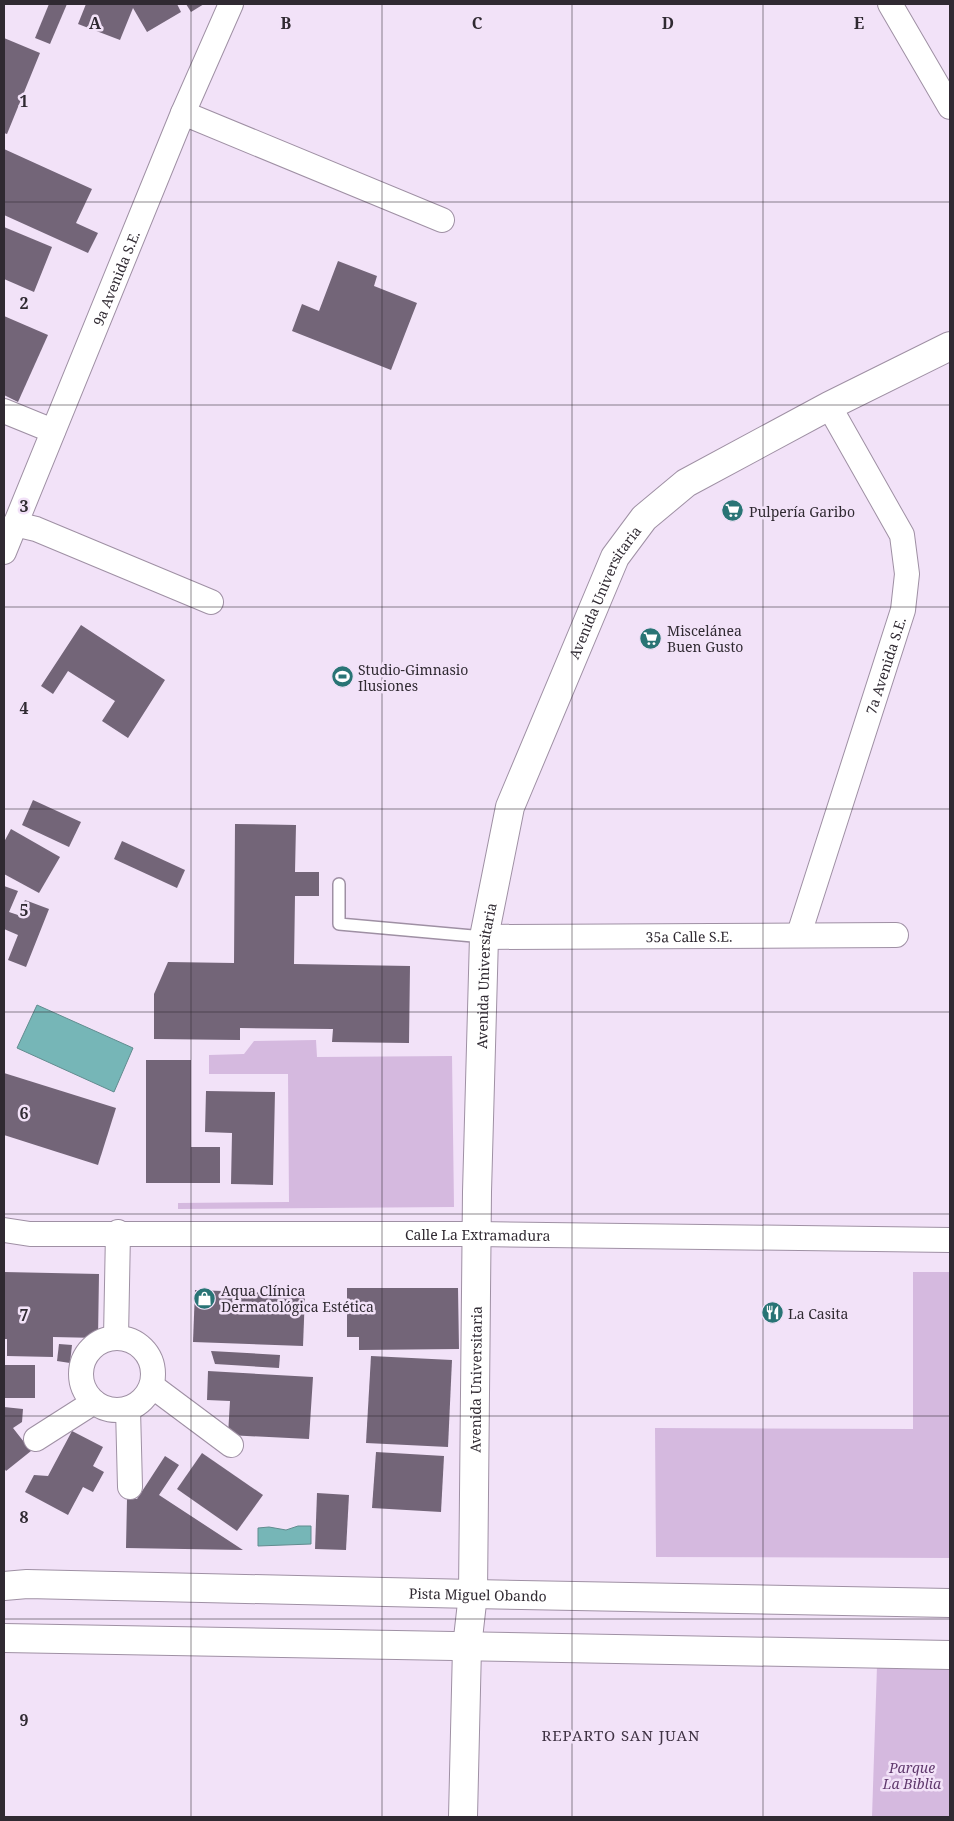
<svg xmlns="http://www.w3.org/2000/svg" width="954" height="1821" font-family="'Noto Serif',serif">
<rect width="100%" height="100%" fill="#f2e2f8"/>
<g fill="#d5b9df">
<polygon points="316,1040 317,1057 452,1056 454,1207 178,1209 178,1203 289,1202 288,1074 209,1074 209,1055 244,1054 254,1041"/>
<polygon points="913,1272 950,1272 950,1558 656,1557 655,1428 913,1429"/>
<polygon points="877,1666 950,1669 950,1817 872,1817"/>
</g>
<g fill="#76b6b7" stroke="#618c8f">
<polygon points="37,1005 133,1048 114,1092 17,1048"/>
<polygon points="298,1526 311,1526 311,1544 258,1546 258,1528 269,1527 286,1530"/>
</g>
<g fill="#736578">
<polygon points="49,4 67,4 50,44 35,38"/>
<polygon points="86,4 177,4 181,12 147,32 133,8 120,40 78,24"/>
<polygon points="186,4 204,4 191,12"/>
<polygon points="4,38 40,53 7,134 4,133"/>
<polygon points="4,149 92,189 76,223 98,233 88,253 4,215"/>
<polygon points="4,227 52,247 34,292 4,279"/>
<polygon points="338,261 377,276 374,286 417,303 391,370 292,331 302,304 319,311"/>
<polygon points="4,316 48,335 18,402 4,395"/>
<polygon points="81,625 165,680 128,738 102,721 115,701 68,671 53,694 41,686"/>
<polygon points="33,800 81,822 69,847 22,825"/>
<polygon points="235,824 296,825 295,872 319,872 319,896 295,896 294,964 410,966 409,1043 332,1042 333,1029 240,1028 240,1040 154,1039 154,994 168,962 234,963"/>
<polygon points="11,829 60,857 39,893 4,874 4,842"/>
<polygon points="122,841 185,870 177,888 114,859"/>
<polygon points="4,886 18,891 9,912 18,915 25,900 49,909 26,967 8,960 18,935 4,929"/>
<polygon points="146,1060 191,1060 191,1147 220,1147 220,1183 146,1183"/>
<polygon points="4,1073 116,1108 98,1165 4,1135"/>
<polygon points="206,1091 275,1092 273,1185 231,1184 232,1133 205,1132"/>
<polygon points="4,1272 99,1274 98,1338 53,1337 53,1357 7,1356 7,1339 4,1339"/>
<polygon points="347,1288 458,1288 459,1349 359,1350 359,1337 347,1337"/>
<polygon points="195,1290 305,1294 303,1346 193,1342"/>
<polygon points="59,1344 72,1345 70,1363 57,1361"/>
<polygon points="211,1351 280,1355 279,1368 215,1364"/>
<polygon points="371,1356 452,1360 448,1447 366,1443"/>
<rect x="4" y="1365" width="31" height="33"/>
<polygon points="208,1371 313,1377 309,1439 228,1435 230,1401 207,1400"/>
<polygon points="4,1407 23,1409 22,1422 13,1428 31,1451 6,1471 4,1468"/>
<polygon points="72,1431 103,1447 93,1466 104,1472 93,1492 83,1487 68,1515 25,1492 34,1475 48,1476"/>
<polygon points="376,1452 444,1456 441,1512 372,1508"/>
<polygon points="202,1453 263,1495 237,1531 177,1489"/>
<polygon points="165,1456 179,1465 159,1495 243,1550 126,1548 127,1499 137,1499"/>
<polygon points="317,1493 349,1495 346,1550 315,1549"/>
</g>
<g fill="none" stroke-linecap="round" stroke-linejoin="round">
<defs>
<polyline id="service" points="339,884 339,924 484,937"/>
<g id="minor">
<polyline points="890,4 950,107"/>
<polyline points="183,113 442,220"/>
<polyline points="4,411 53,431"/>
<polyline points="15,524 36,529 211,602"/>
<path id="s1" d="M4,552L183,113L231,4"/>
<path id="s2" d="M799,934L903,610L907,574L902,535L829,406"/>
<path id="s3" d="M484,937L896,935"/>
<path id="s4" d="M4,1230L30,1234H477L950,1240"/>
<polyline points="116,1338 118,1232"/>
<circle cx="117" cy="1374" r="36"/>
<polyline points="152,1386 231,1445"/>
<polyline points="128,1409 130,1487"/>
<polyline points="36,1439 94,1402"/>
</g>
<g id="tertiary">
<path id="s5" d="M463,1817L467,1647L473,1594L477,1192L484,937L510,807L615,557L644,518L686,483L829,406L950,346"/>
</g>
<g id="secondary">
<path id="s6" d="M4,1586L27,1584L473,1594L950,1603"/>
<polyline points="4,1638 950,1655"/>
</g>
</defs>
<use href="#service" stroke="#9f90a4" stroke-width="14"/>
<use href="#minor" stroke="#9f90a4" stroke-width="26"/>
<use href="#tertiary" stroke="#9f90a4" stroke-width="30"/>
<use href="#secondary" stroke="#9f90a4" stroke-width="30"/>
<use href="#service" stroke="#fff" stroke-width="11"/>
<use href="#minor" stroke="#fff" stroke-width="24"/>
<use href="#tertiary" stroke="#fff" stroke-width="28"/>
<use href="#secondary" stroke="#fff" stroke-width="28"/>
</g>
<path fill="none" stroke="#302a32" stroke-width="1" stroke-opacity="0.55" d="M191,4V1817M382,4V1817M572,4V1817M763,4V1817M4,202H950M4,405H950M4,607H950M4,809H950M4,1012H950M4,1214H950M4,1416H950M4,1619H950"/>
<defs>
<symbol id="supermarket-disc" viewBox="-11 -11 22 22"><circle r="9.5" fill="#297475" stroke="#f2e2f8"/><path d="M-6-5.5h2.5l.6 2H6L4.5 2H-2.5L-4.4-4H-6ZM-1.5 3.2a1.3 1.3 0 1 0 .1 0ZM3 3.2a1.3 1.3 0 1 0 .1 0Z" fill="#fff"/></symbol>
<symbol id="stadium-disc" viewBox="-11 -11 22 22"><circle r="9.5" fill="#297475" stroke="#f2e2f8"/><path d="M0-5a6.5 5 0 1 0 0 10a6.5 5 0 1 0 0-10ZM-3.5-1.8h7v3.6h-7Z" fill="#fff"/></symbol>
<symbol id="shop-disc" viewBox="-11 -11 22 22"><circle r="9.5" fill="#297475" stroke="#f2e2f8"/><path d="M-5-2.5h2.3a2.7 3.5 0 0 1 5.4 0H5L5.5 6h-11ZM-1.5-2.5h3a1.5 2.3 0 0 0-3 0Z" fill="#fff"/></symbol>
<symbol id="restaurant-disc" viewBox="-11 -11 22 22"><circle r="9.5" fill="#297475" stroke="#f2e2f8"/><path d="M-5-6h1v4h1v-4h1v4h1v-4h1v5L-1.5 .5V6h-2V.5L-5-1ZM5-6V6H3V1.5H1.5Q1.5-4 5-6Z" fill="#fff"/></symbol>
</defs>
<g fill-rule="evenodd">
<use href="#supermarket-disc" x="720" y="498" width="25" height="25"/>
<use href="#supermarket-disc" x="638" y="626" width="25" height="25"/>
<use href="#stadium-disc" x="330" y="664" width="25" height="25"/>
<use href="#shop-disc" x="192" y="1286" width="25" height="25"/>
<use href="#restaurant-disc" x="760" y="1300" width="25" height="25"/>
</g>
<g text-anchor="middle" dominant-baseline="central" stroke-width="5" stroke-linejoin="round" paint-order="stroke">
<g font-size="14" fill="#302a32" stroke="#f2e2f8">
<text stroke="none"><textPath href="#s1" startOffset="296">9a Avenida S.E.</textPath></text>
<text stroke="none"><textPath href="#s5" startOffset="1248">Avenida Universitaria</textPath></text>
<text stroke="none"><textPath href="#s2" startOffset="282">7a Avenida S.E.</textPath></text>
<text stroke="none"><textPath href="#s3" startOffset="205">35a Calle S.E.</textPath></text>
<text stroke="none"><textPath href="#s5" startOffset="842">Avenida Universitaria</textPath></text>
<text stroke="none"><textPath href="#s4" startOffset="474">Calle La Extramadura</textPath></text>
<text stroke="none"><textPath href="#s5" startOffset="438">Avenida Universitaria</textPath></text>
<text stroke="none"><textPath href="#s6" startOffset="474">Pista Miguel Obando</textPath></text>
</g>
<g font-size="14" fill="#302a32" stroke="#f2e2f8" text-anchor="start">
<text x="749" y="511">Pulpería Garibo</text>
<text x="667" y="630">Miscelánea<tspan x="667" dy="16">Buen Gusto</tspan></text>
<text x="358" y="669">Studio-Gimnasio<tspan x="358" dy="16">Ilusiones</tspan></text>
<text x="221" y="1290">Aqua Clínica<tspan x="221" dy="16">Dermatológica Estética</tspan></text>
<text x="788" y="1313">La Casita</text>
</g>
<g font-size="14" font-style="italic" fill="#60396d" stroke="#f2e2f8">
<text x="912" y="1767">Parque<tspan x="912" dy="16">La Biblia</tspan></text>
</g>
<g font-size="15" letter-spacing="1" fill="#3f3243" stroke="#f2e2f8">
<text x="621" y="1735">REPARTO SAN JUAN</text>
</g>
</g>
<g font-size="16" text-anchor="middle" font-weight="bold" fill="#302a32" stroke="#f2e2f8" stroke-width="5" stroke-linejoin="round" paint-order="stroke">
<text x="95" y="29">A</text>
<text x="286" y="29">B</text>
<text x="477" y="29">C</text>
<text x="668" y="29">D</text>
<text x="859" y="29">E</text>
<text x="24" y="107">1</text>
<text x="24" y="309">2</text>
<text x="24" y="512">3</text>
<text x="24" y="714">4</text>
<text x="24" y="916">5</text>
<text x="24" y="1119">6</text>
<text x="24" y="1321">7</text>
<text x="24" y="1523">8</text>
<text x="24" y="1726">9</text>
</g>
<rect width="954" height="1821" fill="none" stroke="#302a32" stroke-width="10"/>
</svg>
